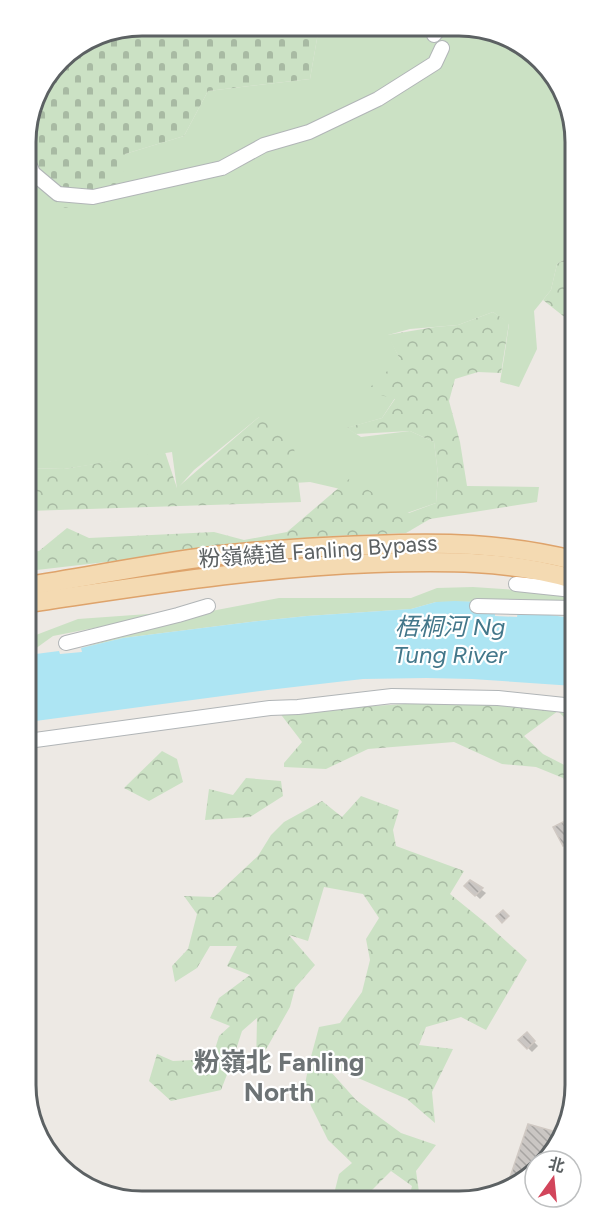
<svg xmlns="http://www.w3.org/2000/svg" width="601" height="1227" font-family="Figtree,'Noto Sans SC',sans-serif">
<defs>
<pattern id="forest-crowns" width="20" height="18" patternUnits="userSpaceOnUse" patternTransform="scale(1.5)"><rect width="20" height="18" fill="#cbe1c4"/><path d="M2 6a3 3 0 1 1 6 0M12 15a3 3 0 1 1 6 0" fill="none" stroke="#a8baa3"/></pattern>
<pattern id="cemetery-stones" width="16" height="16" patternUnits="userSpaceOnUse" patternTransform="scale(1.5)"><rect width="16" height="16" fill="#cbe1c4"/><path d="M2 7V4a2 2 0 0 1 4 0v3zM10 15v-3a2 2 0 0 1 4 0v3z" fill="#a8baa3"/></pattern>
<pattern id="building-back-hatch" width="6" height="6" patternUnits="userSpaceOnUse" patternTransform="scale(1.5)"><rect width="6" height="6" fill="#cac6c3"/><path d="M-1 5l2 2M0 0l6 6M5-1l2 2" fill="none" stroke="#a7a4a2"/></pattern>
</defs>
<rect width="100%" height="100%" fill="#ede9e4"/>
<g fill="#cbe1c4">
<polygon points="319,27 482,28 536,55 571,111 572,255 557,264 551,290 534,311 537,349 519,387 500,382 504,358 509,324 493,312 458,325 410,329 388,335 400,359 395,398 382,418 347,428 361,437 410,431 434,442 438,474 436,503 404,514 362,494 310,482 278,484 259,417 194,470 177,489 172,452 64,469 28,468 27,172 125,154 184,136 208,91 310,79"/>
<polygon points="473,587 573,594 573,601 436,602 411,609 307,616 250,622 123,638 81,648 201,613 279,598 411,598 437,588"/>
<polygon points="176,612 53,636 28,654 28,638 78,619"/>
</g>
<g fill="url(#forest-crowns)">
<polygon points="572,255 572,319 567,319 543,300 551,290 557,264"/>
<polygon points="493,312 509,323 501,373 478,372 455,379 449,401 460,442 467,486 539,487 537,502 430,519 406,533 333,536 28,571 28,552 39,551 67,528 89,538 214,532 244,540 287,532 349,479 409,513 436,503 438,474 434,442 410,431 356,434 346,428 382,418 395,399 366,391 400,359 387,335 435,327 458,325"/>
<polygon points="259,417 293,440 301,502 28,511 28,468 64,469 165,452 177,488"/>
<polygon points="436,702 520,703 574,708 574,728 558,711 524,736 543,754 574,770 574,800 563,778 536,767 502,764 454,742 368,749 326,769 284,767 284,763 302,742 279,712"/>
<polygon points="162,751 177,759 183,782 149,801 124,788"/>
<polygon points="246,778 281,781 283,796 250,817 205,820 209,789 233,795"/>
<polygon points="361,796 399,810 393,830 396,846 464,871 450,894 487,924 527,960 486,1030 461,1017 426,1027 419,1045 453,1049 432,1092 435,1123 407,1099 323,1063 356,1100 401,1133 436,1145 416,1171 419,1192 423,1198 409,1198 412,1186 391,1171 364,1198 333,1198 339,1174 352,1163 328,1140 311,1106 305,1084 309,1064 319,1027 340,1023 362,992 370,960 366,939 379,918 363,894 324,887 308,941 289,935 315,965 295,988 290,1007 256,1067 257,1018 242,1031 233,1059 221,1090 171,1101 149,1081 157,1054 173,1061 212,1059 219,1036 230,1026 210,1018 219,998 250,975 227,966 237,946 210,946 197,968 175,982 172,966 188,949 197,914 184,896 214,897 258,856 271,835 284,822 322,801 342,817"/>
<polygon points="61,1159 103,1191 65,1172 59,1163"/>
<polygon points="216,1191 241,1199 191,1199"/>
</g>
<polygon fill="url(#cemetery-stones)" points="142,26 319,27 310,79 208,91 184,136 125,154 120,201 63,208 43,190 27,172 26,127 65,55"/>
<polygon fill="#ade5f3" points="455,601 477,602 495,610 495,616 517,617 518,611 573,618 574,686 472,679 426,678 363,679 268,690 28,722 28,655 59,651 60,654 82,652 81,648 123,638 250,622 307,616 411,609 436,602"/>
<g fill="#0003">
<polygon points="563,824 568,831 574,828 574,846 568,849 564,845"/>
<polygon points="471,882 486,893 480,899 466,886"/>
<polygon points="526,1034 538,1046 532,1052 520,1040"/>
</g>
<g fill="url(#building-back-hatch)" stroke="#d0c9c3" stroke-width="1.5">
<polygon points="563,822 567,830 574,826 574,840 563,846 553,827"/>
<polygon points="470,880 483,888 475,896 464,886"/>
<polygon points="503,910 509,916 502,923 496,916"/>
<polygon points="527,1032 535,1041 527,1049 518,1040"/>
<polygon points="528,1124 560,1133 551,1156 544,1161 535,1161 535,1167 507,1186"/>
</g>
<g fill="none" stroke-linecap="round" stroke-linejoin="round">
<defs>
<g id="minor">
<polyline points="434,35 440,28"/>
<polyline points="27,159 33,173 58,194 93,197 222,168 264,145 309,132 378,99 435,63 442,48"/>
<polyline points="516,584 573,590"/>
<polyline points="477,606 573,608"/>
<polyline points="66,643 178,615 208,606"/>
<polyline points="28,741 270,708 298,707 392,696 498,698 574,706"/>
</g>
<g id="major">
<path d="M28,586C85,577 141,566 198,558C255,550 313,547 370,545C442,542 503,543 573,560"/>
<path d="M28,603C144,586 258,567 375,563C442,561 508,560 573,579"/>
</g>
</defs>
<use href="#minor" stroke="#b1b5b7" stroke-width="16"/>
<use href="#major" stroke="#dea36b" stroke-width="21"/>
<use href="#minor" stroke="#fff" stroke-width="14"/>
<use href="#major" stroke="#f4dab2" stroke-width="18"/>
</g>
<g text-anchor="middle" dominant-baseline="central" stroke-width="4.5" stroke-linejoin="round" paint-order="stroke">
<g font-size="22" fill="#5c6163" stroke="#fff">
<text transform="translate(318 551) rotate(-4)">粉嶺繞道 Fanling Bypass</text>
</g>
<g font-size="24" font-style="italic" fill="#43778a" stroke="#fff">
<text x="450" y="626">梧桐河 Ng<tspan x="450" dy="28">Tung River</tspan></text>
</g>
<g font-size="26" font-weight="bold" fill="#6d7375" stroke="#fff">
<text x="279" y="1062">粉嶺北 Fanling<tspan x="279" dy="30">North</tspan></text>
</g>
</g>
<path d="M0 0H601V1227H0ZM142 36H459A106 106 0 0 1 565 142V1085A106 106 0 0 1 459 1191H142A106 106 0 0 1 36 1085V142A106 106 0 0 1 142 36Z" fill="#fff" fill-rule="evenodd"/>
<path fill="none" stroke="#5c6163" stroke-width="3" d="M142 36H459A106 106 0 0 1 565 142V1085A106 106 0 0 1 459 1191H142A106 106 0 0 1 36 1085V142A106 106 0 0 1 142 36Z"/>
<g transform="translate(553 1179) rotate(15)"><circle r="28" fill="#ffffff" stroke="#bec0c1" stroke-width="1.5"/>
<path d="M0-4.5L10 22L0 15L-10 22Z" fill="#d2455b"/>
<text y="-9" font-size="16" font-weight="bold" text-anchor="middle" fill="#5c6163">北</text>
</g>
</svg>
